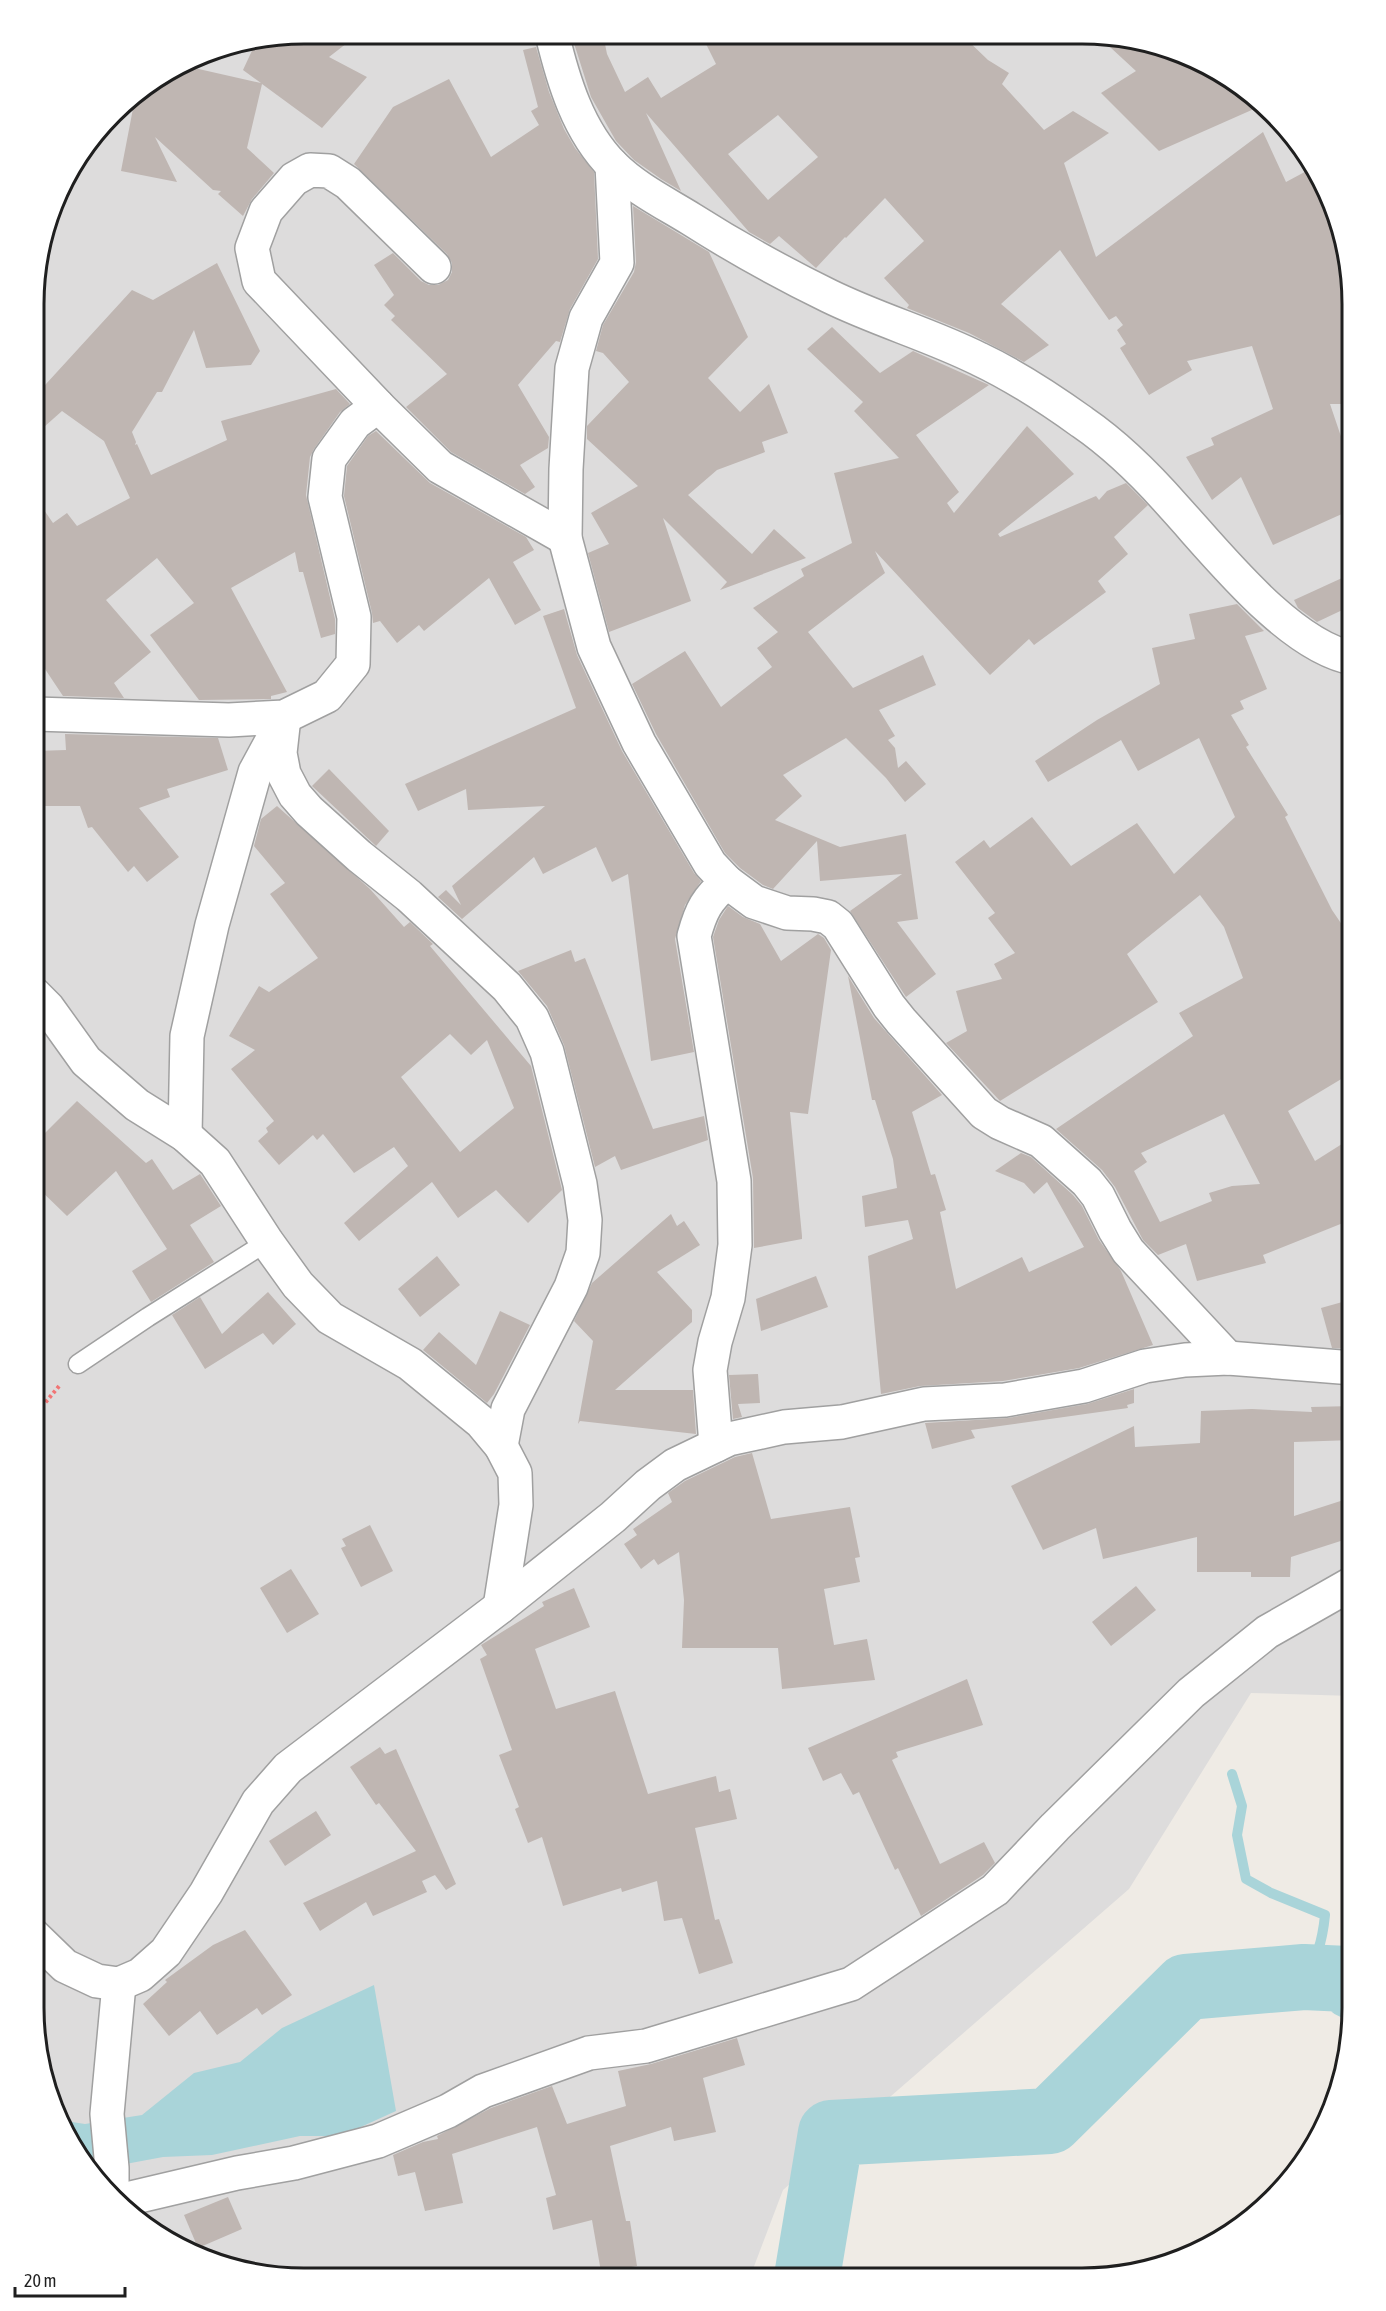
<svg xmlns="http://www.w3.org/2000/svg" width="1386" height="2311" font-family="'Asap Condensed',sans-serif">
<rect width="100%" height="100%" fill="#efebe5"/>
<polygon fill="#dddcdc" points="303,33 1118,35 1186,54 1248,89 1297,139 1333,200 1353,303 1353,1696 1251,1693 1129,1889 783,2190 750,2277 268,2276 200,2258 139,2222 89,2173 53,2111 33,2008 35,268 61,183 125,100 200,53"/>
<polygon fill="#a9d4d9" points="374,1985 396,2111 341,2136 300,2136 212,2155 163,2157 88,2171 59,2120 85,2124 142,2115 194,2073 240,2062 282,2028"/>
<g fill="none" stroke-linecap="round" stroke-linejoin="round">
<path stroke="#a9d4d9" stroke-width="10" d="M1232,1774L1242,1806L1237,1835L1246,1879L1271,1893L1325,1915C1323,1936 1318,1960 1304,1977"/>
<polyline stroke="#a9d4d9" stroke-width="66" points="807,2277 831,2133 1050,2121 1186,1987 1304,1977 1347,1979 1352,1986"/>
</g>
<g fill="#bfb6b2" fill-rule="evenodd">
<polygon points="303,33 360,33 329,57 367,77 322,128 262,84 247,148 274,173 252,199 243,216 218,194 221,191 213,190 155,137 177,182 121,171 136,93 181,65 261,83 243,70 256,42"/>
<path d="M603,34L607,54L625,92L648,77L661,98L716,64L701,34L962,35L988,60L1009,73L1002,84L1044,130L1073,111L1109,133L1064,163L1096,257L1263,132L1286,182L1314,167L1333,200L1353,303V404H1330L1353,472V509L1273,545L1241,477L1212,500L1186,457L1214,445L1211,438L1273,409L1252,346L1187,361L1192,370L1149,395L1120,348L1126,344L1117,330L1123,325L1116,316L1109,320L1060,250L1001,304L1049,345L1024,362L969,333L907,308L909,305L884,278L924,241L885,198L846,238L845,237L816,268L779,236L770,244L749,232L646,113L681,191L661,179L634,160L616,141L591,97L573,40ZM778,115L818,157L768,200L728,154Z"/>
<polygon points="1097,35 1118,35 1186,54 1248,89 1263,105 1159,151 1101,93 1136,71"/>
<polygon points="536,47 549,92 564,129 575,148 594,172 598,259 570,309 560,342 556,341 518,385 549,437 548,448 520,465 535,487 525,494 451,452 406,407 447,374 391,320 395,316 384,305 394,295 374,265 393,253 421,281 429,285 438,285 448,280 452,272 452,263 447,254 354,164 393,107 449,79 491,157 539,125 531,111 538,107 523,50"/>
<polygon points="633,206 709,252 748,337 708,378 740,412 769,384 788,433 762,442 765,452 717,470 688,495 752,554 774,529 806,558 720,590 727,582 663,518 691,601 609,632 588,553 609,544 591,513 638,486 587,439 587,426 629,382 603,353 596,351 603,325 634,272 636,262"/>
<polygon points="217,263 260,351 251,365 206,368 194,330 162,392 157,392 132,432 136,442 135,445 137,444 151,475 227,440 221,421 336,389 350,404 340,412 314,449 310,457 306,495 335,619 335,634 321,638 303,572 299,572 295,552 231,588 287,692 271,696 271,699 199,700 150,635 194,603 157,558 106,600 151,652 114,683 124,698 63,696 35,654 35,497 53,523 67,513 77,526 130,498 104,441 62,411 35,435 35,396 132,290 153,300"/>
<polygon points="832,327 880,373 913,351 989,385 916,435 959,492 947,503 954,513 1027,426 1074,474 998,534 1000,537 1096,496 1099,500 1107,491 1126,483 1148,505 1114,537 1128,554 1098,581 1106,592 1034,645 1029,639 990,675 875,551 885,573 808,632 853,688 923,655 936,685 879,710 895,736 888,740 895,748 898,768 906,761 926,784 905,802 886,778 846,738 783,775 802,796 775,820 840,847 906,834 918,919 897,922 936,974 906,997 850,911 902,874 820,881 817,841 773,889 763,885 740,868 725,853 656,734 632,684 685,651 721,707 772,667 757,648 778,632 753,608 804,576 801,569 852,543 834,473 899,458 854,411 863,402 807,349"/>
<polygon points="376,431 430,483 526,537 534,550 513,562 541,610 515,625 489,578 424,631 419,625 397,643 380,621 373,623 372,613 344,496 347,466 368,436"/>
<polygon points="1353,573 1353,605 1317,622 1298,608 1294,600"/>
<path d="M1237,604L1264,631L1245,636L1267,689L1240,701L1244,709L1231,715L1249,745L1246,747L1288,815L1285,817L1332,910L1353,941V1072L1288,1111L1315,1161L1353,1137V1219L1263,1255L1266,1263L1197,1281L1186,1244L1158,1255L1143,1240L1115,1187L1102,1170L1056,1129L1193,1036L1179,1013L1243,978L1224,927L1200,895L1127,954L1158,1002L1000,1101L946,1043L967,1031L956,991L1002,979L994,964L1015,953L988,918L995,913L955,862L984,840L990,848L1032,817L1071,866L1137,823L1174,874L1235,817L1199,738L1138,771L1121,740L1048,782L1035,761L1097,720L1160,684L1152,648L1195,639L1189,614ZM1224,1114L1260,1184L1232,1186L1209,1193L1212,1201L1160,1222L1134,1171L1147,1162L1141,1153Z"/>
<polygon points="564,609 577,655 622,751 694,873 701,881 685,905 675,939 694,1052 651,1061 628,874 612,882 596,847 543,874 534,857 462,919 438,897 446,890 461,905 452,886 545,806 468,810 466,789 418,811 405,784 576,708 543,616"/>
<polygon points="65,734 218,738 228,770 167,789 170,797 139,808 179,857 147,882 134,866 128,872 92,827 88,828 80,806 35,806 35,751 66,750"/>
<polygon points="329,769 389,831 376,846 312,786"/>
<path d="M277,806L370,889L404,927L410,922L433,944L430,946L531,1066L562,1190L528,1223L496,1190L458,1218L432,1182L359,1241L344,1223L408,1166L394,1147L354,1173L323,1134L317,1140L313,1135L279,1165L258,1141L268,1132L266,1128L274,1121L231,1069L255,1050L229,1036L259,986L269,992L318,958L270,894L285,883L254,846L261,819ZM450,1034L471,1055L487,1040L514,1108L460,1152L401,1077Z"/>
<polygon points="728,906 743,917 760,924 781,961 818,934 824,938 831,950 808,1114 790,1112 802,1236 802,1239 754,1248 753,1178 713,937 719,920"/>
<polygon points="571,950 575,962 585,958 653,1129 704,1116 708,1140 621,1170 615,1156 595,1167 564,1045 547,1006 518,971"/>
<polygon points="848,976 874,1018 942,1095 912,1112 931,1175 935,1174 946,1210 940,1212 956,1289 1022,1257 1029,1272 1084,1247 1047,1182 1034,1194 1024,1183 995,1171 1021,1153 1031,1157 1073,1195 1082,1206 1099,1240 1121,1271 1153,1345 1079,1368 1003,1381 920,1386 881,1394 868,1256 913,1239 908,1220 865,1227 862,1196 897,1188 893,1159 875,1100 872,1100"/>
<polygon points="77,1101 146,1163 152,1159 173,1190 200,1174 221,1206 190,1225 214,1262 151,1302 132,1271 167,1249 116,1171 67,1216 34,1184 34,1144"/>
<polygon points="671,1214 677,1226 684,1221 700,1245 657,1272 692,1310 692,1322 615,1390 693,1390 696,1434 580,1421 578,1424 593,1341 574,1321 592,1283"/>
<polygon points="437,1256 460,1285 420,1317 398,1289"/>
<polygon points="816,1276 828,1307 761,1331 756,1299"/>
<polygon points="268,1292 296,1324 273,1345 263,1333 205,1369 172,1315 200,1297 222,1334"/>
<polygon points="1353,1299 1353,1349 1332,1348 1321,1308"/>
<polygon points="500,1311 530,1325 494,1394 487,1403 423,1350 439,1332 476,1365"/>
<polygon points="758,1374 760,1403 738,1404 742,1417 733,1419 729,1375"/>
<polygon points="1134,1389 1134,1403 1127,1405 1128,1408 971,1430 975,1438 932,1449 925,1423 1008,1418 1087,1404"/>
<polygon points="1353,1406 1353,1440 1294,1442 1294,1516 1353,1497 1353,1537 1291,1557 1290,1577 1251,1577 1251,1572 1197,1572 1197,1537 1103,1559 1096,1528 1043,1550 1011,1486 1134,1426 1135,1447 1200,1443 1201,1411 1252,1409 1312,1412 1311,1407"/>
<polygon points="752,1453 771,1519 850,1507 860,1557 855,1558 860,1582 824,1589 834,1645 867,1639 875,1680 782,1689 778,1648 682,1648 684,1600 679,1552 658,1565 654,1559 641,1569 624,1544 637,1535 633,1529 672,1502 668,1493 685,1481 735,1457"/>
<polygon points="370,1525 393,1571 361,1587 341,1548 346,1546 342,1539"/>
<polygon points="291,1569 319,1614 287,1633 260,1588"/>
<polygon points="1136,1586 1156,1610 1111,1646 1092,1622"/>
<polygon points="574,1588 590,1627 535,1649 556,1709 615,1691 648,1794 716,1776 719,1792 730,1789 737,1819 695,1828 715,1920 719,1919 733,1963 699,1974 682,1918 664,1921 657,1881 622,1892 621,1888 563,1906 542,1837 528,1843 515,1809 519,1807 499,1755 512,1750 480,1659 487,1655 481,1645 544,1606 542,1602"/>
<polygon points="967,1679 983,1725 896,1752 898,1757 892,1760 940,1864 984,1842 995,1863 983,1875 921,1916 898,1868 895,1870 859,1792 853,1795 841,1773 823,1781 808,1748"/>
<polygon points="380,1747 385,1754 396,1749 456,1884 446,1890 435,1875 422,1881 427,1892 373,1916 366,1902 320,1931 303,1903 416,1851 379,1803 376,1805 350,1767"/>
<polygon points="316,1811 331,1835 285,1866 269,1841"/>
<polygon points="245,1930 292,1995 262,2015 257,2008 217,2035 200,2011 169,2036 143,2004 167,1982 165,1980 213,1945"/>
<polygon points="737,2038 745,2065 703,2078 716,2132 674,2141 671,2127 610,2146 626,2221 630,2221 637,2266 601,2272 592,2220 553,2230 546,2198 556,2195 537,2127 452,2154 463,2203 425,2211 415,2172 398,2176 393,2155 423,2142 438,2139 437,2136 491,2108 552,2086 567,2124 626,2106 618,2071 651,2064"/>
<polygon points="228,2197 242,2229 198,2248 184,2215"/>
</g>
<g fill="none" stroke-linecap="round" stroke-linejoin="round">
<defs>
<polyline id="lane" points="78,1364 148,1317 267,1242"/>
<g id="street">
<path d="M552,34C563,80 578,131 613,166C635,188 665,203 691,219C735,247 782,273 829,296C878,320 931,335 979,359C1015,376 1050,399 1082,422C1117,446 1147,476 1175,508C1217,554 1290,647 1353,658"/>
<polyline points="612,165 617,263 586,318 572,368 566,469 565,538 594,647 639,743 710,864 727,882 754,902 787,913 813,914 828,917 838,925 889,1006 901,1021 984,1113 1000,1123 1041,1141 1087,1182 1098,1196 1115,1230 1128,1251 1228,1358"/>
<polyline points="434,267 348,183 329,171 310,170 294,179 266,211 252,248 259,281 378,406 440,467 565,538"/>
<polyline points="35,714 229,720 284,717 327,696 353,664 354,617 325,497 329,459 355,423 378,406"/>
<polyline points="284,717 280,753 284,774 295,795 309,811 359,856 409,896 507,987 532,1018 547,1052 580,1184 585,1220 583,1253 571,1287 508,1409 501,1446"/>
<polyline points="34,994 48,1008 86,1061 137,1105 185,1135 215,1162 267,1242 298,1285 330,1318 410,1364 481,1422 501,1446 515,1473 516,1505 500,1607"/>
<polyline points="185,1135 187,1036 212,925 255,772 280,726"/>
<path d="M716,1445L710,1370L715,1342L728,1298L735,1245L734,1181L694,936C701,910 707,899 727,882"/>
<polyline points="33,1935 65,1966 97,1981 119,1984 140,1975 166,1952 206,1893 258,1802 288,1768 500,1607 613,1517 648,1485 675,1465 729,1439 784,1427 842,1422 924,1404 1005,1400 1084,1386 1145,1366 1185,1360 1228,1358 1353,1368"/>
<polyline points="112,2195 112,2168 107,2114 119,1984"/>
<polyline points="118,2201 237,2173 294,2163 378,2141 448,2111 483,2091 589,2053 646,2046 851,1984 995,1890 1055,1827 1191,1693 1267,1632 1353,1583"/>
</g>
</defs>
<use href="#lane" stroke="#a0a0a0" stroke-width="21"/>
<use href="#street" stroke="#a0a0a0" stroke-width="36"/>
<polyline stroke="#f17575" stroke-width="4" stroke-dasharray="3 3" stroke-linecap="butt" points="34,1416 60,1385"/>
<use href="#lane" stroke="#fff" stroke-width="18"/>
<use href="#street" stroke="#fff" stroke-width="33"/>
</g>
<path d="M0 0H1386V2311H0ZM304 44H1082A260 260 0 0 1 1342 304V2008A260 260 0 0 1 1082 2268H304A260 260 0 0 1 44 2008V304A260 260 0 0 1 304 44Z" fill="#fff" fill-rule="evenodd"/>
<path fill="none" stroke="#1f1f1f" stroke-width="3" d="M304 44H1082A260 260 0 0 1 1342 304V2008A260 260 0 0 1 1082 2268H304A260 260 0 0 1 44 2008V304A260 260 0 0 1 304 44Z"/>
<path d="M15 2287v9h110v-9" fill="none" stroke="#1f1f1f" stroke-width="3"/>
<text x="24" y="2287" font-size="18" fill="#1f1f1f" stroke="#ffffff" stroke-width="4.5" paint-order="stroke">20 m</text>
</svg>
